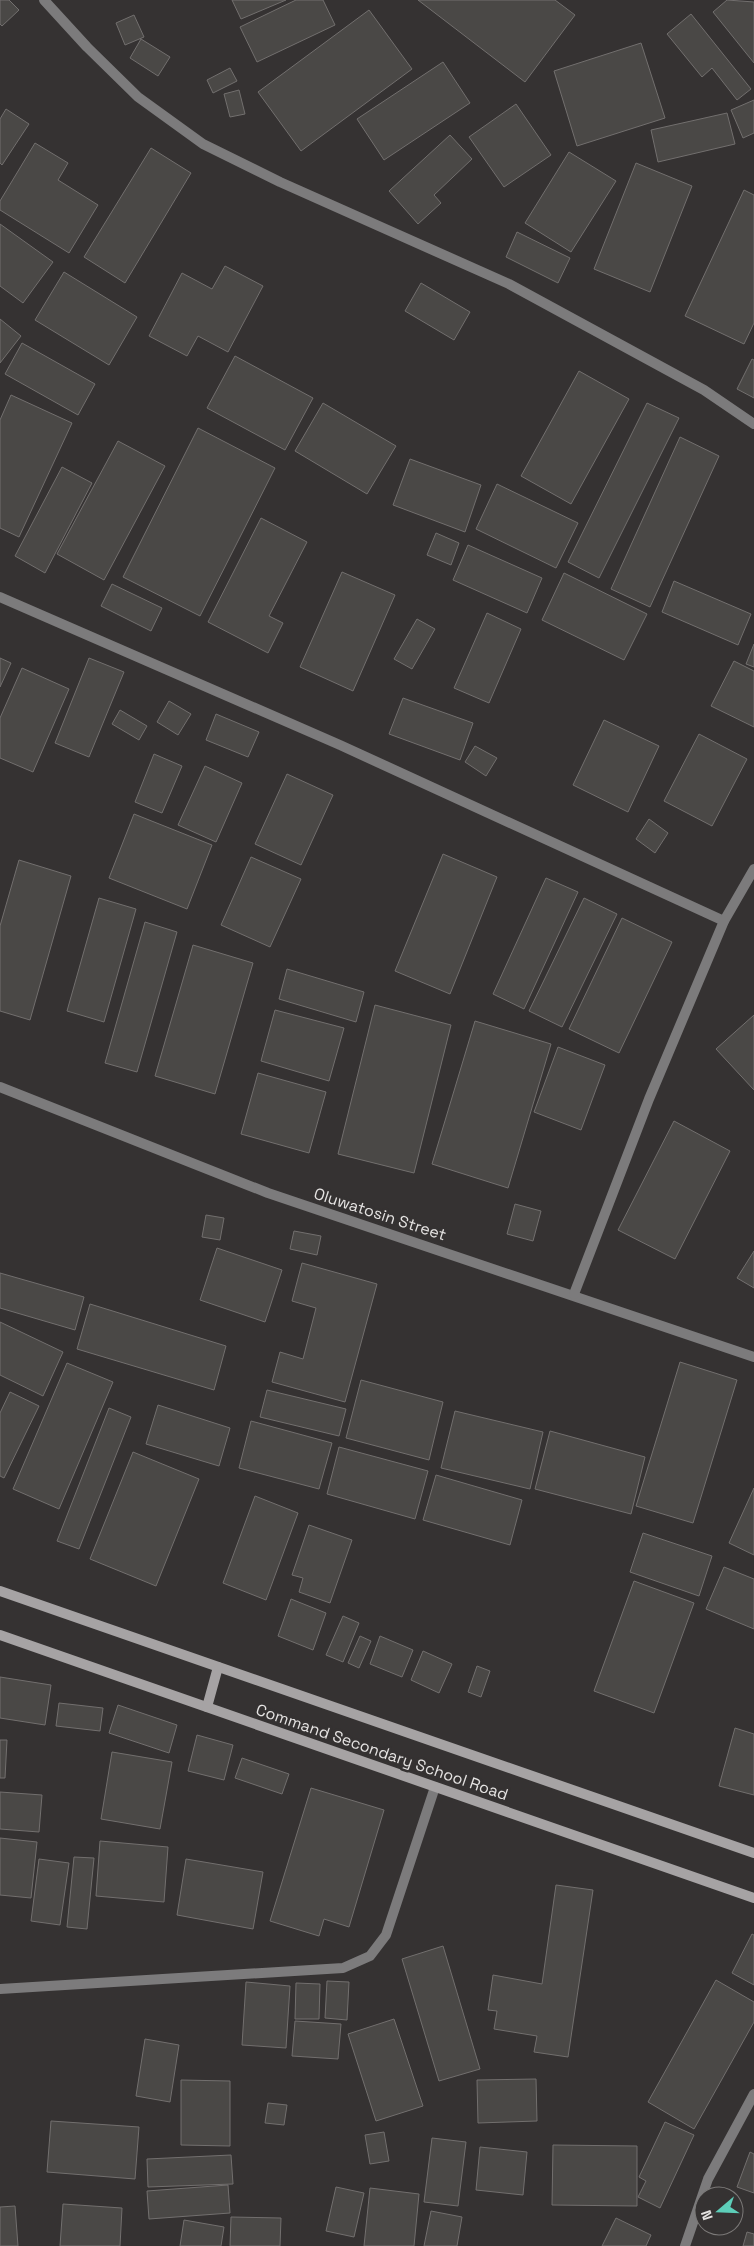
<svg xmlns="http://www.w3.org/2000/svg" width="754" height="2246" font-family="'Space Grotesk',sans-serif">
<rect width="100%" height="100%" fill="#353232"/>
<g fill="#4a4846" stroke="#726f6e">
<polygon points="0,0 9,0 19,10 2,26 0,24"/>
<polygon points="232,0 286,0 241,19"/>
<polygon points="296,0 323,0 335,25 257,62 240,27"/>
<polygon points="418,0 555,0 575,15 525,82"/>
<polygon points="727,0 754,2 754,63 713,12"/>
<polygon points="369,10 412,69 301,151 258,92"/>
<polygon points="691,14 751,89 737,100 712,68 702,77 667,34"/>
<polygon points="134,15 144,37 125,45 116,23"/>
<polygon points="141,39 170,57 158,76 130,58"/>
<polygon points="641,43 665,118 577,146 554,71"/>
<polygon points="443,62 470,103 384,160 357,119"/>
<polygon points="230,68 237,81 213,93 207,80"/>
<polygon points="239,90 245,114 230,117 224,94"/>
<polygon points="754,100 754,133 743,138 731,110"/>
<polygon points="516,104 551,155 504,187 469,137"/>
<polygon points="6,109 29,124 2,165 0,163 0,119"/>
<polygon points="727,113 735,144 658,162 651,130"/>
<polygon points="450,135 472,159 434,195 441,203 418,224 389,191"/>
<polygon points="35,143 68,163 58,180 98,205 69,253 0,210 0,201"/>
<polygon points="151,148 191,173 125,283 84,257"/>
<polygon points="569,152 616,181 571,252 525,223"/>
<polygon points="636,163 692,186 650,292 594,269"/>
<polygon points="744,190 754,195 754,323 744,344 685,316"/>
<polygon points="0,224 53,262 23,303 0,286"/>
<polygon points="517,232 570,258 558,283 506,257"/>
<polygon points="225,266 263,286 228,352 198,336 187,356 149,336 182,273 212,289"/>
<polygon points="64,272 137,317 109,365 35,320"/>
<polygon points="421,283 470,312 454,340 405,311"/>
<polygon points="0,319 21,336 0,363"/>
<polygon points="22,343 95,384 78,415 5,374"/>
<polygon points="235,356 313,398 285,450 207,408"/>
<polygon points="752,359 754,360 754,398 737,389"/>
<polygon points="579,371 629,399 571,504 521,476"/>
<polygon points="11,395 72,423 19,537 0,528 0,420"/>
<polygon points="323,403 396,446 367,494 295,451"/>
<polygon points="647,403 679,418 599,578 568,562"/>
<polygon points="198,428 275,468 200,616 123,577"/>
<polygon points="680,437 719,456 650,607 611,589"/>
<polygon points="118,441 165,466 104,580 57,554"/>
<polygon points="410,459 481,485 465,532 393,505"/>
<polygon points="62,467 92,483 45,573 15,556"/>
<polygon points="497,484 578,523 556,568 476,529"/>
<polygon points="261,518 307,542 269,616 283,623 268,653 208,622"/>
<polygon points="436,533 459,543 451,565 427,555"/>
<polygon points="468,545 542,578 527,613 453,580"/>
<polygon points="342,572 395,595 353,691 300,667"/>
<polygon points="564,573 647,614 624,660 542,620"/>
<polygon points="674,581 751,614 738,645 662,612"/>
<polygon points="112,584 162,608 151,631 101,606"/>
<polygon points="487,613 521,629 489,703 454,688"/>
<polygon points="417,619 435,629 412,669 394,659"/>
<polygon points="754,644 754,667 746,664"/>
<polygon points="0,658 11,663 0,687"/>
<polygon points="89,658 124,672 89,757 55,743"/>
<polygon points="734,661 754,671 754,727 711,706"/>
<polygon points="22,668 69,689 33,772 0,758 0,718"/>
<polygon points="403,698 473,723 460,760 389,734"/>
<polygon points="169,701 191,714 178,735 157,722"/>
<polygon points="120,710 147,726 139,740 112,724"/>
<polygon points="216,714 259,732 248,757 206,740"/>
<polygon points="604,720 659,746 628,812 573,785"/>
<polygon points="699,734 747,759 712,826 664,801"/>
<polygon points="475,746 497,758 486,776 465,762"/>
<polygon points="154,754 182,766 162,813 135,802"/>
<polygon points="205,766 242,783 216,842 178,825"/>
<polygon points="287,774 333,795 301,865 255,844"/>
<polygon points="134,814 212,845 187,909 109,878"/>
<polygon points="649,819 668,833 655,853 636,839"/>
<polygon points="443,854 497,877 450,994 395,971"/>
<polygon points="251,857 301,879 270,947 221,925"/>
<polygon points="19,860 71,876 30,1020 0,1011 0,926"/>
<polygon points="546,878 578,892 524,1009 493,994"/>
<polygon points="99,898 136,909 104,1022 67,1011"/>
<polygon points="584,898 617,914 562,1027 529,1011"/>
<polygon points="622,918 672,942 619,1053 569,1029"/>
<polygon points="145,922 177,932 137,1072 105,1063"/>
<polygon points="193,945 253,963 215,1094 155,1076"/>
<polygon points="287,969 364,992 356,1022 279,999"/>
<polygon points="375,1005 451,1025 414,1173 338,1154"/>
<polygon points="275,1010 344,1028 329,1081 261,1061"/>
<polygon points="754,1015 754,1090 716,1049"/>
<polygon points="475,1021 551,1044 508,1188 432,1164"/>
<polygon points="558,1047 605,1065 581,1130 534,1112"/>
<polygon points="258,1073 326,1092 309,1153 241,1134"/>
<polygon points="674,1121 730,1151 675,1259 618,1230"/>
<polygon points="515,1204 541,1211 533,1241 507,1234"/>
<polygon points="206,1215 224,1218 220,1240 202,1237"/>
<polygon points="294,1231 321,1236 317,1255 290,1249"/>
<polygon points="217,1248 282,1270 265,1322 200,1300"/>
<polygon points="754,1251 754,1288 737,1278"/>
<polygon points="302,1263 377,1284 345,1402 272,1382 280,1352 303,1359 316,1308 292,1301"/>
<polygon points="0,1273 84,1297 75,1330 0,1308"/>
<polygon points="90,1304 226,1346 214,1390 77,1349"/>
<polygon points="0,1322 63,1352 43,1396 0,1375"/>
<polygon points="680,1362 737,1380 693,1523 636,1506"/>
<polygon points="67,1363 113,1382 59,1509 13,1489"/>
<polygon points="361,1380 443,1402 429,1460 346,1438"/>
<polygon points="267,1390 346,1409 339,1436 260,1417"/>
<polygon points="10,1392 39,1406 4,1478 0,1476 0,1413"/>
<polygon points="158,1405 230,1428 219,1466 146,1444"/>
<polygon points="109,1408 131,1417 79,1549 57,1541"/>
<polygon points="455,1411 543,1432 530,1489 441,1468"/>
<polygon points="251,1421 332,1443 319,1489 239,1468"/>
<polygon points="550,1431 645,1457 631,1514 535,1489"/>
<polygon points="339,1447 428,1471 415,1519 327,1494"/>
<polygon points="133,1452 199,1479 156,1586 90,1559"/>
<polygon points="436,1475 522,1500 510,1545 423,1520"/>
<polygon points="754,1488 754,1555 729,1543"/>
<polygon points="255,1496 298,1513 266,1600 223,1583"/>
<polygon points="309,1525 352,1540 330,1603 299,1592 303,1578 292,1575"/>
<polygon points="643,1533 712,1556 699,1596 630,1572"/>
<polygon points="724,1567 754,1579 754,1629 706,1609"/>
<polygon points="634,1581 694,1603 654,1713 594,1691"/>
<polygon points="291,1599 326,1613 313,1650 278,1636"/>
<polygon points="343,1616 359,1623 343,1662 326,1655"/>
<polygon points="360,1636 371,1641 359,1668 348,1663"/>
<polygon points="380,1636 413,1650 402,1677 370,1664"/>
<polygon points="423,1651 452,1664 439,1693 411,1680"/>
<polygon points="477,1666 490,1671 481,1697 468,1692"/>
<polygon points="0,1677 51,1685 45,1725 0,1718"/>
<polygon points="59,1703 103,1708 100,1731 56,1726"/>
<polygon points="118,1705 177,1725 169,1753 109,1733"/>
<polygon points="735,1728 754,1734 754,1795 719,1786"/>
<polygon points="197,1735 233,1745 224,1780 188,1771"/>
<polygon points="0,1740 7,1740 5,1778 0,1778"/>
<polygon points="112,1752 172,1762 160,1829 101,1819"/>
<polygon points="242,1758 289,1774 282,1794 235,1778"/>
<polygon points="311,1788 384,1810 349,1927 324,1919 319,1936 270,1921"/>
<polygon points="0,1792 42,1795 39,1832 0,1829"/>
<polygon points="0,1838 37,1842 31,1898 0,1895"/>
<polygon points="100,1841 168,1847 164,1902 96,1896"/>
<polygon points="74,1857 94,1858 87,1929 67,1927"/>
<polygon points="39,1859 69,1863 60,1925 31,1921"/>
<polygon points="186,1859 263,1872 253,1929 177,1915"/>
<polygon points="556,1885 593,1890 568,2057 534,2052 537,2036 494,2029 497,2011 488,2010 493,1975 542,1984"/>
<polygon points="752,1934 754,1935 754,1985 732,1973"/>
<polygon points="443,1946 480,2069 439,2081 402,1959"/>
<polygon points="716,1980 754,2002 754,2022 694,2129 648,2102"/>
<polygon points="327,1981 349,1982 347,2020 325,2018"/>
<polygon points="246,1982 290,1986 286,2048 242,2045"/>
<polygon points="296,1983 320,1984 319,2019 295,2019"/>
<polygon points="394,2019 423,2106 376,2121 348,2034"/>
<polygon points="295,2021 341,2024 338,2059 292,2056"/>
<polygon points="145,2039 179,2045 170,2102 136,2096"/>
<polygon points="536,2079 537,2121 478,2123 477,2080"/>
<polygon points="181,2080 230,2081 230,2146 181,2145"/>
<polygon points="268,2103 287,2105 284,2125 265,2123"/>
<polygon points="51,2121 139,2127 135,2179 47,2172"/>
<polygon points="665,2122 694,2135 660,2208 638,2197 646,2181 639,2177"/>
<polygon points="384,2132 389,2161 370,2164 365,2135"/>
<polygon points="432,2138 466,2142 458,2206 424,2202"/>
<polygon points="553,2145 637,2146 637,2206 552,2205"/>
<polygon points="480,2147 527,2152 523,2195 476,2190"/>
<polygon points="750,2152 754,2154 754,2193 737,2187"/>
<polygon points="231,2155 233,2184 148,2187 147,2159"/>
<polygon points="228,2185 230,2213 149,2219 147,2191"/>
<polygon points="336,2187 364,2193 354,2237 326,2231"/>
<polygon points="370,2188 419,2194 414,2246 364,2246"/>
<polygon points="63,2204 122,2208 120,2246 60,2246"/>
<polygon points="15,2206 18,2246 0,2246 0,2207"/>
<polygon points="431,2211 462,2217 457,2246 424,2246"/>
<polygon points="231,2217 281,2218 280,2246 230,2246"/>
<polygon points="616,2218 651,2235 646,2246 602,2246"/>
<polygon points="184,2220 224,2227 221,2246 180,2246"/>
<polygon points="747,2232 754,2234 754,2246 743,2246"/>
</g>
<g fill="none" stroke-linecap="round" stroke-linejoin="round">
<g stroke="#7c7b7c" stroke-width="10">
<polyline points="44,0 87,47 138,97 203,144 280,182 509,284 704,390 754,424"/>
<polyline points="0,597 340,745 724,921"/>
<polyline points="0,1087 268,1193 754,1357"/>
<polyline points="574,1294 649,1099 724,921 754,869"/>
<polyline points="0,1989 343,1968 370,1956 386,1935 435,1787"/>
<polyline points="685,2246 708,2179 754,2094"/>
</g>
<g stroke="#a6a3a4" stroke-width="10">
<polyline points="0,1591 754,1853"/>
<polyline points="0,1635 754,1898"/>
<polyline points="207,1707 218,1667"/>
</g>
</g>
<g text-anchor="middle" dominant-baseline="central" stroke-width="5" stroke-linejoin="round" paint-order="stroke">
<g font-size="16" fill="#e5e3e2" stroke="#353232">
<text transform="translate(380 1214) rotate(18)">Oluwatosin Street</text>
<text transform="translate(382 1752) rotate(19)">Command Secondary School Road</text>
</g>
</g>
<g transform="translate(719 2211) rotate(251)"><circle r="24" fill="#353232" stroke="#7b7978"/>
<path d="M0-4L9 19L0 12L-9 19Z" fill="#5dceb9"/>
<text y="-8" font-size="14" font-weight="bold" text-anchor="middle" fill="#e5e3e2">N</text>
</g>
</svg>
